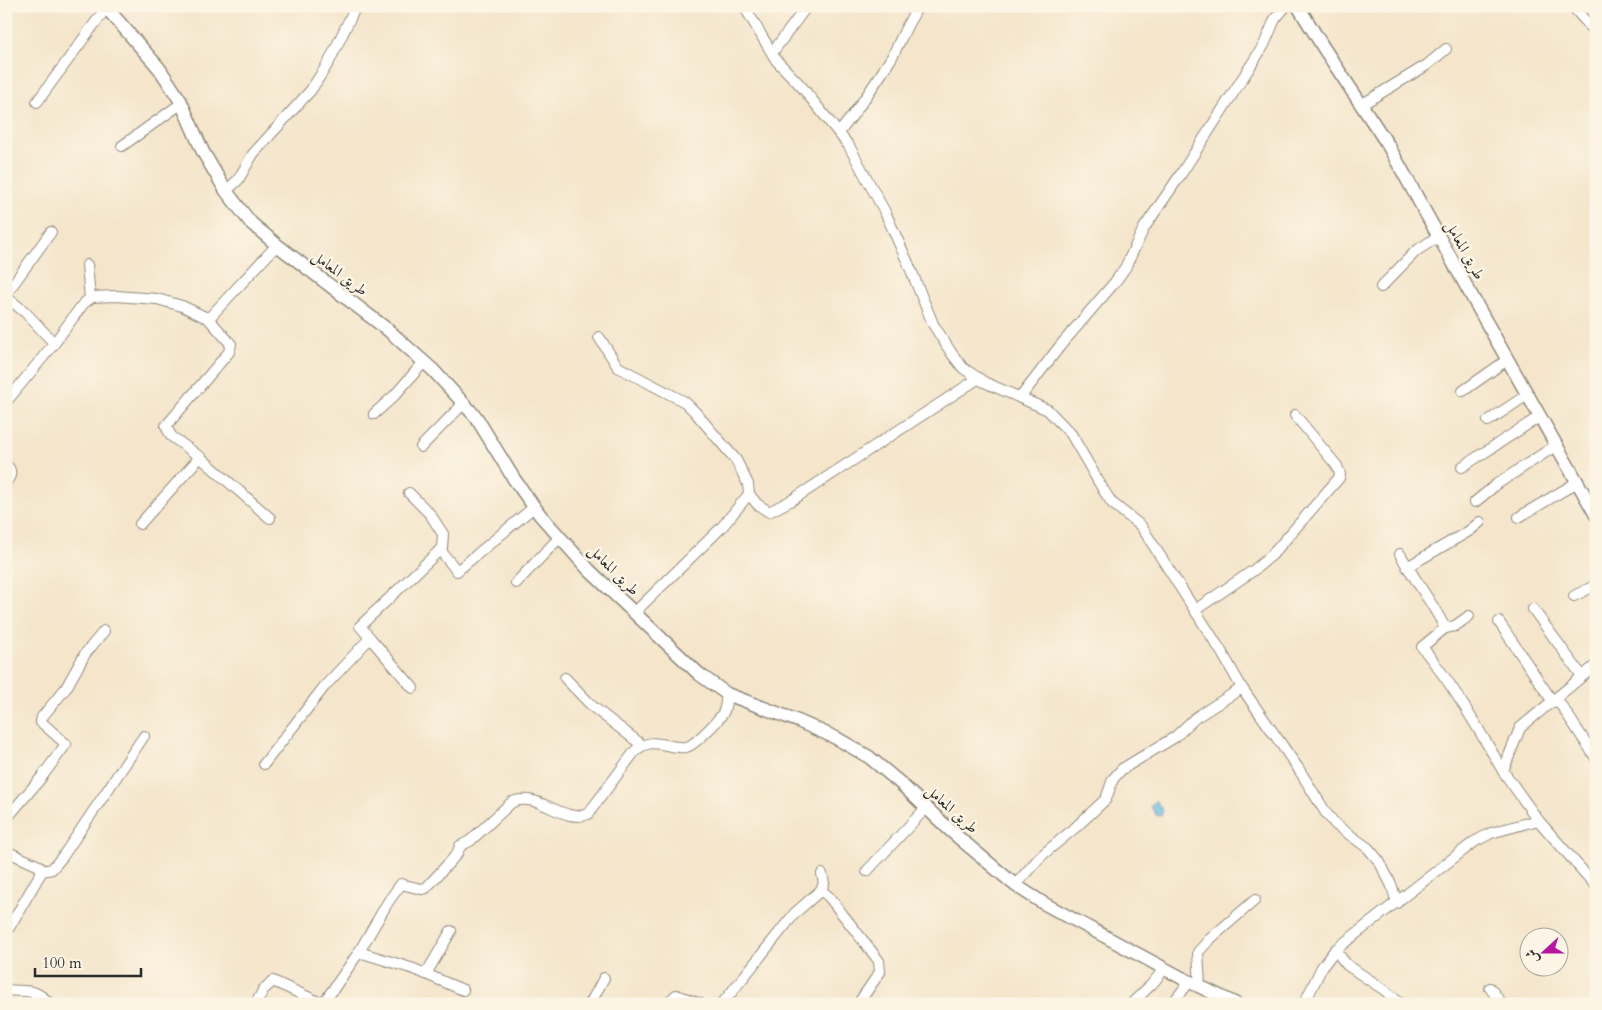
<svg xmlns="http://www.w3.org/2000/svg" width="1602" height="1010" font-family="Cardo,Amiri,serif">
<rect width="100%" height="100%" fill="#fcf5e5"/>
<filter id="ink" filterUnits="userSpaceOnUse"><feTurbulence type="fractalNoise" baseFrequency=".02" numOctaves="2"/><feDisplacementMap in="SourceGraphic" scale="10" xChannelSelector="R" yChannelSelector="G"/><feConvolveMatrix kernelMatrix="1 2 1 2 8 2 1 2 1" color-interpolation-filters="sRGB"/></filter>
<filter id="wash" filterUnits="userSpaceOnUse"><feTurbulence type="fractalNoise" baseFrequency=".0096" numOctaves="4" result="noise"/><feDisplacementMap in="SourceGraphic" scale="20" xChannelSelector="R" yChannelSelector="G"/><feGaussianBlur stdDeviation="1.12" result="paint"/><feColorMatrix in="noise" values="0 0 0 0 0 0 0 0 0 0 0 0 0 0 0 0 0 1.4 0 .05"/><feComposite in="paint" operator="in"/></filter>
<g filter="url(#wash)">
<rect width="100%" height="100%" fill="#f4e5cb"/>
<polygon fill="#6cbbe7" stroke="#4c7389" points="1156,801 1163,811 1161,815 1157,816 1150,806"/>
</g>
<g filter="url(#ink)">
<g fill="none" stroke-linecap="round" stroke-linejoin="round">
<defs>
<g id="minor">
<polyline points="744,6 776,60 801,86 849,146 885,212 908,263 933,324 952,354 963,368 984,382 1048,410 1071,434 1104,491 1112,503 1141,526 1221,651 1242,688 1298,768 1326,813 1336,825 1368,848 1379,861 1391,884 1397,903"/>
<polyline points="1577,6 1575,9 1596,33"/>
<polyline points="772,53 807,6"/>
<polyline points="37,102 106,8"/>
<polyline points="1361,105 1427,65 1446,49"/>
<path d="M839,133C858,109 876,83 892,57C901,40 907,22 919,6"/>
<polyline points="122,146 182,103"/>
<polyline points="226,191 238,180 253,154 311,90 329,62 354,10 354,6"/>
<polyline points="6,192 8,190"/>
<polyline points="87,265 90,298"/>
<polyline points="1381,287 1416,251 1439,236"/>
<polyline points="6,294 51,232"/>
<polyline points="6,297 25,312 54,343"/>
<polyline points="599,337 618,367 685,402 695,412 736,460 748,484 749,494 757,504 769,512 792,500 979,378"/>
<polyline points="1463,391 1507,360"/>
<polyline points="1020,398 1060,346 1115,282 1125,268 1144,228 1181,174 1264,45 1275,19 1286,6"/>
<polyline points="6,402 53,345 83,304 92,297 116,296 157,299 182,306 205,317 210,317 277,245"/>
<polyline points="374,414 394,396 424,362"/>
<polyline points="1488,421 1527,395"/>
<polyline points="421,447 464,403"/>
<polyline points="200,457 270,518"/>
<path d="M6,465C13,471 11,476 6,482"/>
<polyline points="1462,467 1539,417"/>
<polyline points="1475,502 1497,484 1555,446"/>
<polyline points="1519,517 1576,483"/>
<polyline points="140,524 200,457 171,436 166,426 229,352 231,344 207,317"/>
<polyline points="440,550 457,571 534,507"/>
<path d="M1400,554C1414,579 1432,602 1445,628L1422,647C1453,685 1478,728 1503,771"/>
<polyline points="1407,567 1469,531 1480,522"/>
<polyline points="516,583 560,537"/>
<polyline points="1574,596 1596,585"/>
<polyline points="1533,609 1582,676"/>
<polyline points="1195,610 1254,570 1272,555 1339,478 1340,474 1337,466 1295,415"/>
<polyline points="634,613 722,527 749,494"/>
<polyline points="1499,622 1553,702"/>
<polyline points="1445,628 1455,626 1469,616"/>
<polyline points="370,638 413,688"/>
<polyline points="565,678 593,707 642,745"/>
<polyline points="1557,699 1596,758"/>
<polyline points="264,764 324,687 370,638 360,626 442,548 443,534 430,514 409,493"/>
<polyline points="6,819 41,778 66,744 41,722 42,717 66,688 85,654 104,631"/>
<polyline points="1538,820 1503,771 1520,728 1596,665"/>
<polyline points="6,851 39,866 42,871 6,933"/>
<polyline points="42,871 52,869 63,856 144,736"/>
<polyline points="867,871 926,808"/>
<polyline points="1015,885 1041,856 1076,827 1106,799 1113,779 1122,769 1175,737 1195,718 1242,688"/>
<polyline points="821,890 829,897 879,961 880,972 858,1004"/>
<polyline points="1335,950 1347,965 1383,989 1401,1004"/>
<path d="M359,952L388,902L401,884L421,889L426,888L457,854L460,846L470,841L512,802C539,791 562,824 588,814L635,751C653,735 666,749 686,747C694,746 719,720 723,713C726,708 726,699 727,694"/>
<polyline points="426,974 451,931"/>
<polyline points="1200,986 1198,952 1210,939 1255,900"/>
<polyline points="1490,988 1502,1004"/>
<path d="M6,990C27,992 34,987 50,1004"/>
<polyline points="256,1004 263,990 273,981 323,1004 359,952 414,969 463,990"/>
<polyline points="590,1004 604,978"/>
<polyline points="667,1004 676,995 701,1004"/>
<polyline points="722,1004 795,913 821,890 824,883 822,874"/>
<polyline points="1131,1004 1152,984 1165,968"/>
<polyline points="1172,1004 1190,981"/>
<polyline points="1304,1004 1322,967 1335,950 1474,842 1491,833 1538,820 1596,886"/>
</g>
<g id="major">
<polyline points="105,6 159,68 180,100 203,152 226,191 251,223 277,245 388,330 433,370 476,417 514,479 540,515 589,570 699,674 727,694 798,721 836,738 869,757 899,782 952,832 1015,885 1043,903 1182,978 1236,1004"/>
<polyline points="1298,6 1323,47 1388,145 1485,320 1596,515"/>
</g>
</defs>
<use href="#minor" stroke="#90887b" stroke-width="12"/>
<use href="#major" stroke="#90887b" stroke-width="15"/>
<use href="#minor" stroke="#fff" stroke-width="10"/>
<use href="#major" stroke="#fff" stroke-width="12"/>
</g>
</g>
<g text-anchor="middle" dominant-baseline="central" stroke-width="5" stroke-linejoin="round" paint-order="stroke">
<g font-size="15" fill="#2b2b2b" stroke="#fcf5e5">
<text transform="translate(1465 250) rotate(61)">طريق المعامل</text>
<text transform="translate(340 273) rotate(37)">طريق المعامل</text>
<text transform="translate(614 570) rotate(45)">طريق المعامل</text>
<text transform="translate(952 809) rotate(42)">طريق المعامل</text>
</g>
</g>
<rect width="1602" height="1010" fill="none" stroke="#fcf5e5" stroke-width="25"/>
<g transform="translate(1544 952) rotate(249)"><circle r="24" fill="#fcf5e5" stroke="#a8a49b"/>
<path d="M0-4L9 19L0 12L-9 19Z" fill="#b5179e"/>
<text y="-8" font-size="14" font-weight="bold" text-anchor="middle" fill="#2b2b2b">ش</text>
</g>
<path d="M35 968v8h106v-8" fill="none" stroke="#2b2b2b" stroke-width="2.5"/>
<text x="42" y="968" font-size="15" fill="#2b2b2b" stroke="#fcf5e5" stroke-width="4" paint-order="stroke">100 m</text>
</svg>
